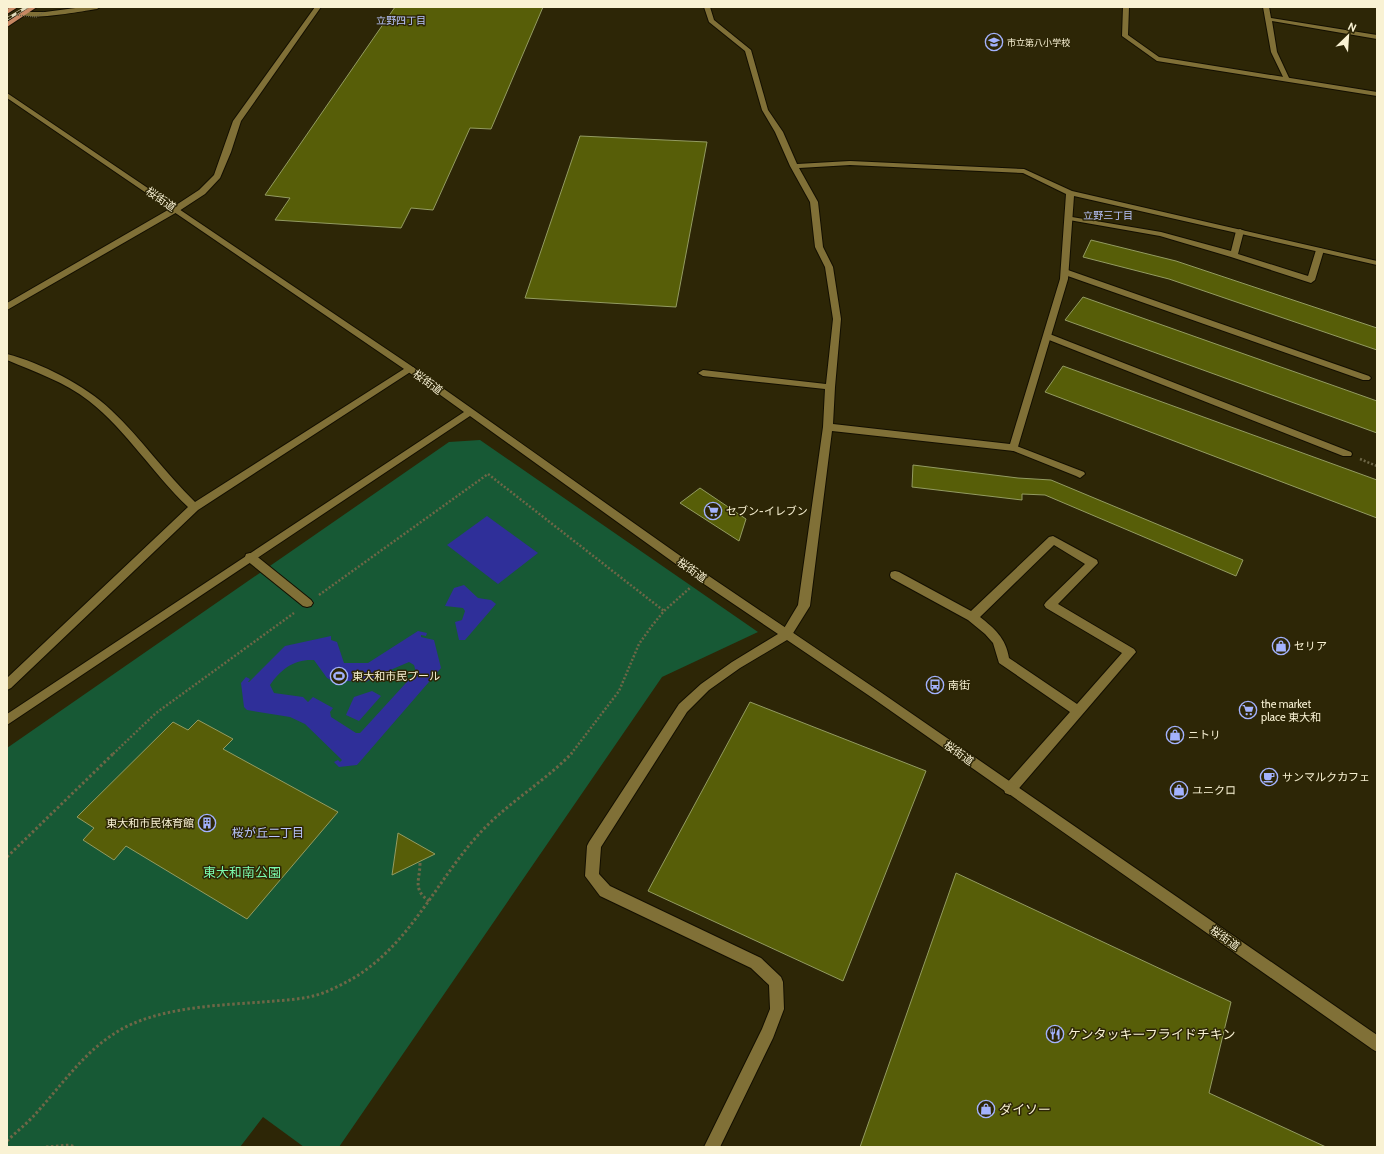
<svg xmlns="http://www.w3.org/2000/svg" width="1384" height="1154" font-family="Cabin,'Noto Sans JP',sans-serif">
<rect width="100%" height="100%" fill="#2d2606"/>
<polygon fill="#175935" points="480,440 758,632 662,677 339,1147 304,1147 263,1117 240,1147 7,1147 7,748 449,442"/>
<g fill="#2f2f99" fill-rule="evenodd">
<polygon points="487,516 538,553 498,584 447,545"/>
<polygon points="464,585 478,598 491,600 496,604 465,640 459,640 455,622 462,620 465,611 463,608 445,606 454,588"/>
<path d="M418,631L427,633L426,636L421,635V637L434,640L441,668L357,765L339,767L334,762L338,760L340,762L342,760L305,724L290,717L247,710L244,707L241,683L246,677L250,679L248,682H249L285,646L331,636V640L337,642L344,663H368ZM314,660L327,678L331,680L366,682L376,677L387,678L395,673L393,670L389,672L388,671L409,662L414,665L416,672L362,731L360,733H356L331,717L330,712L333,708L313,697L308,702L303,697L274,693L270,685C281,669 294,659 314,660Z"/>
<polygon points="372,691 381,696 359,721 346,715 354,697"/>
</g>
<g fill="#575e08" stroke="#939b61">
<polygon points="395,7 543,7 491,129 470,128 433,210 411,208 401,228 275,220 290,198 265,195"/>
<polygon points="580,136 707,142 676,307 525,298"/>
<polygon points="1091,240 1176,261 1377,328 1377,350 1169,279 1083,257"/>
<polygon points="1083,297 1377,401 1377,433 1065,320"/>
<polygon points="1063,366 1377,480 1377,518 1045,392"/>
<polygon points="913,465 1018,478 1051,480 1243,560 1236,576 1045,495 1022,494 1022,500 912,487"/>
<polygon points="700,488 746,519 739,541 680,503"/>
<polygon points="750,702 926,771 843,981 648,891"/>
<polygon points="198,720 233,739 223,749 338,812 247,919 126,846 114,860 83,840 94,828 77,817 173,722 188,730"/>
<polygon points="398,833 435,854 392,875"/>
<polygon points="956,873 1231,1002 1209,1093 1326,1147 860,1147"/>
</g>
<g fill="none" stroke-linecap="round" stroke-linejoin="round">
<defs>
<g id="service">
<polygon points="1263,7 1269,7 1271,18 1377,35 1377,39 1272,21 1277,52 1290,80 1285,81 1271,52"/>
<polygon points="1066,216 1161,232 1231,251 1236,231 1240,229 1244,231 1238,254 1308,276 1316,250 1320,248 1324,250 1315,280 1311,283 1231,257 1160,236 1069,220 1065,218"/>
<polygon points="1065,269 1369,376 1371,378 1369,380 1363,380 1062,274 1061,272 1062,270"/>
<polygon points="1047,333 1351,452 1352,454 1351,456 1343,456 1044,338 1043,336"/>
<polygon points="1014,445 1084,472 1085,474 1080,478 1076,476 1011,450 1009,448"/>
<path d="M1053,536L1097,560L1098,563L1058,604L1134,649L1136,652L1015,793L1010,795L1005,793L1004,789L1005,785L1070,712L999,663L993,643L985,634L968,620L891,578L890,575L891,572L895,571L899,572L971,611L1049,537ZM1054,545L1085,564L1046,602L1044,605L1046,608L1122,653L1077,704L1009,658C1006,638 994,628 980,617Z"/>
<polygon points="250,553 254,554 311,600 313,603 311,606 307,607 303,606 246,560 245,557 246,554"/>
</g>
<g id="minor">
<path d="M83,7H100L97,9C83,11 31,21 21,14L24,12H45Z"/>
<polygon points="315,7 321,7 241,121 231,152 220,178 205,194 179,211 7,310 7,303 173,207 199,190 214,175 233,121"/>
<path d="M704,7H710L714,20L751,50L768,110L783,132L797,164L850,161L1024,169L1072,191L1377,261V265L1074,196L1068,279L1017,450L1014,451L832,431L810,606L790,638L786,640L782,638L780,635L798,605L823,427L825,389L703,376L698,373L703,370L826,384L833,319L825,267L815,247L810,202L790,166L775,132L762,110L745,51L709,22ZM850,165L1023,173L1066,194L1060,279L1010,444L833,424L835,387L841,319L833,267L823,247L818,202L799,168Z"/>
<path d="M7,354C41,363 85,385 111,410C141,438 165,473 195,502L407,367H413L415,369L198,510L11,688L7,690V678L188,507C153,474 127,431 89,401C65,382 35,372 7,360Z"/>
</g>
<g id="tertiary">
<polygon points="1123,7 1129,7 1128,35 1159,57 1377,92 1377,96 1157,61 1122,36"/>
<polygon points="7,93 413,367 706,574 879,691 1377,1035 1377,1052 1372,1049 871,697 787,640 740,668 709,690 687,712 601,847 599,874 610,886 761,958 781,977 783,982 784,1009 773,1038 720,1147 704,1147 762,1029 770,1009 769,985 751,968 600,896 585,876 587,846 589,842 679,704 701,684 732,662 778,634 698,580 470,416 7,725 7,714 464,412 407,371 7,98"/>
</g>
<g id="primary">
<polygon points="11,7 18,7 7,14 7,9"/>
<polygon points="30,7 37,7 7,27 7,22"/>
</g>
</defs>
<use href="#service" stroke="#130f01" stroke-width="2"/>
<use href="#minor" stroke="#130f01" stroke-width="2"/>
<use href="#tertiary" stroke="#130f01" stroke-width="2"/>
<use href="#primary" stroke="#130f01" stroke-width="2"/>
<g stroke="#6e6747" stroke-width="2.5" stroke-dasharray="2 2" stroke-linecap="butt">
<polyline points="1360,459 1377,466"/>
<polyline points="319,595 488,474 664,611"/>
<polyline points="113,754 156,713 294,613"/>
<polyline points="571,754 619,691 639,644 651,627 664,611 691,587"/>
</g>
<g stroke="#6e6747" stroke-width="3" stroke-dasharray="2.5 2.5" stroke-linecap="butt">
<polyline points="7,857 114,753"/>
<path d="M420,863C420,880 412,889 429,901"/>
<path d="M7,1141C17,1131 29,1122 38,1111C67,1079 91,1042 132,1024C171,1007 220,1005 263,1002C283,1000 304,1000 323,993C333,989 343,984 352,979C410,945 436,881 479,834C507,803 543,783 572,753"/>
<polyline points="46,1147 70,1145 75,1147"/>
</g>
<use href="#service" fill="#807037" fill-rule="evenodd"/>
<use href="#minor" fill="#807037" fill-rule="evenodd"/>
<use href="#tertiary" fill="#807037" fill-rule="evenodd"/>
<use href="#primary" fill="#c78863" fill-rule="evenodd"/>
<defs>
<polyline id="rail" points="7,19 27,7"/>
</defs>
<use href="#rail" stroke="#e1dabb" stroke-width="3"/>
<use href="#rail" stroke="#2d2606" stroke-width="2" stroke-dasharray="5.5" stroke-linecap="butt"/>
<polyline stroke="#6e6747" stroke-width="1.5" stroke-dasharray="1 1" stroke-linecap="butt" points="16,15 36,17 44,12"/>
</g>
<defs>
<symbol id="school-ring" viewBox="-11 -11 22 22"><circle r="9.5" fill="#2d2606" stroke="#a3b2fd" stroke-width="1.5"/><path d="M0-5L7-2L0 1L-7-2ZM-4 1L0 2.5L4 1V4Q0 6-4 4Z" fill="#a3b2fd"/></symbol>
<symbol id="supermarket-ring" viewBox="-11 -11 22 22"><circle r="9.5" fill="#2d2606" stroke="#a3b2fd" stroke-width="1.5"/><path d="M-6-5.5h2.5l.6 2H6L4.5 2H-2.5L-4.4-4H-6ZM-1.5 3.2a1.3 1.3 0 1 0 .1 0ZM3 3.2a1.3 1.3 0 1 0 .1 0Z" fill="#a3b2fd"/></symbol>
<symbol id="shop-ring" viewBox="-11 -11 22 22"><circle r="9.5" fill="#2d2606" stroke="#a3b2fd" stroke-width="1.5"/><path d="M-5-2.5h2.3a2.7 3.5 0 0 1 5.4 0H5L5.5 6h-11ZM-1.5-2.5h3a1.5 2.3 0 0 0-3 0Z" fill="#a3b2fd"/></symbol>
<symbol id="stadium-ring" viewBox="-11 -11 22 22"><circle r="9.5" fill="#2d2606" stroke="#a3b2fd" stroke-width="1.5"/><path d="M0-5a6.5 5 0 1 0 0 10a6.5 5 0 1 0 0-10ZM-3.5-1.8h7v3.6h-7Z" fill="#a3b2fd"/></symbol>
<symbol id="bus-ring" viewBox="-11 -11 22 22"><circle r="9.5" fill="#2d2606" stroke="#a3b2fd" stroke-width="1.5"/><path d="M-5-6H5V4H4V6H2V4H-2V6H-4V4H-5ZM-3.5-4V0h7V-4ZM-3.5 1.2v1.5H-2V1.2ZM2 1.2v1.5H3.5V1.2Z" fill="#a3b2fd"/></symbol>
<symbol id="cafe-ring" viewBox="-11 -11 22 22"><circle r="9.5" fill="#2d2606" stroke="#a3b2fd" stroke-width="1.5"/><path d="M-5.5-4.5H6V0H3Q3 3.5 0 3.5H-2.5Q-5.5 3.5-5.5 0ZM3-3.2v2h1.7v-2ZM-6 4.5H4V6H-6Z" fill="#a3b2fd"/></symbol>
<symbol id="building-ring" viewBox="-11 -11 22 22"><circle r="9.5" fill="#2d2606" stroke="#a3b2fd" stroke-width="1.5"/><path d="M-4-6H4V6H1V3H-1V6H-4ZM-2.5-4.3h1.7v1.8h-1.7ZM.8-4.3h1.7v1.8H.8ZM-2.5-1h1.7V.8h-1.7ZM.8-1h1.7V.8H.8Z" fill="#a3b2fd"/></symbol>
<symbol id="restaurant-ring" viewBox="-11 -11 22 22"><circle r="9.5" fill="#2d2606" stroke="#a3b2fd" stroke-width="1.5"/><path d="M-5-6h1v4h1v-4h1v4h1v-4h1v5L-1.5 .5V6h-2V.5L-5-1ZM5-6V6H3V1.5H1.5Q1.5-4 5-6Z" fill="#a3b2fd"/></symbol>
</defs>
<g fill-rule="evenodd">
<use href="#school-ring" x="984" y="32" width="20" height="20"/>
<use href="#supermarket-ring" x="703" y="501" width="20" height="20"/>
<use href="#shop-ring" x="1271" y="636" width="20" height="20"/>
<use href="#stadium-ring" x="329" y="666" width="20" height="20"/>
<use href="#bus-ring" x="925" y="675" width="20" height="20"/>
<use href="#supermarket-ring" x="1238" y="700" width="20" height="20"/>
<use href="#shop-ring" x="1165" y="725" width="20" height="20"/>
<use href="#cafe-ring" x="1259" y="767" width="20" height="20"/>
<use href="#shop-ring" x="1169" y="780" width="20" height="20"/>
<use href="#building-ring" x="197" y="813" width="20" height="20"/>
<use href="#restaurant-ring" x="1045" y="1024" width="20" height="20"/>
<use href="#shop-ring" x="976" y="1099" width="20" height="20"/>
</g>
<g text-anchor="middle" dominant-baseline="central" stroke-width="3" stroke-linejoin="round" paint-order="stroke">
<g font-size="9" fill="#f9f2d4" stroke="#2d2606" text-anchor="start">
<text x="1007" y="42">市立第八小学校</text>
</g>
<g font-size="10" fill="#b9c5fd" stroke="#2d2606">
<text x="401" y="20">立野四丁目</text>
<text x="1108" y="215">立野三丁目</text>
</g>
<g font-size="11" fill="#f9f2d4" stroke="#2d2606">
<text transform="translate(161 199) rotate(34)">桜街道</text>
<text transform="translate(428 382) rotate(36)">桜街道</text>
<text transform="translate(692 570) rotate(35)">桜街道</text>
<text transform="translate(959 753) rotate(35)">桜街道</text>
<text transform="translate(1225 938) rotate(35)">桜街道</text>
</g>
<g font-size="11" fill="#f9f2d4" stroke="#2d2606" text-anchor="start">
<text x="726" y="511">セブン-イレブン</text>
<text x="1294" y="646">セリア</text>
<text x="352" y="676">東大和市民プール</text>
<text x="948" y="685">南街</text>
<text x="1261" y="704">the market<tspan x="1261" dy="13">place 東大和</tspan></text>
<text x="1188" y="735">ニトリ</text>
<text x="1282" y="777">サンマルクカフェ</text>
<text x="1192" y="790">ユニクロ</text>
<text x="194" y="823" text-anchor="end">東大和市民体育館</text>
</g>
<g font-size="12" fill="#b9c5fd" stroke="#2d2606">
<text x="268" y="832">桜が丘二丁目</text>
</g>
<g font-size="13" fill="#7bfaad" stroke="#2d2606">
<text x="242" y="872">東大和南公園</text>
</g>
<g font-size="13" fill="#f9f2d4" stroke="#2d2606" text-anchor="start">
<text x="1068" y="1034">ケンタッキーフライドチキン</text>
<text x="999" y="1109">ダイソー</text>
</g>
</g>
<rect width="1384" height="1154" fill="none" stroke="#f9f2d4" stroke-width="16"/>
<g transform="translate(1348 36) rotate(25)" stroke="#2d2606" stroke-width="3" paint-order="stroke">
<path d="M0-3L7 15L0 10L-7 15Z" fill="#f9f2d4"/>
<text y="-6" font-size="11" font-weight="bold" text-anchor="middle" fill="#f9f2d4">N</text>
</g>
</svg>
